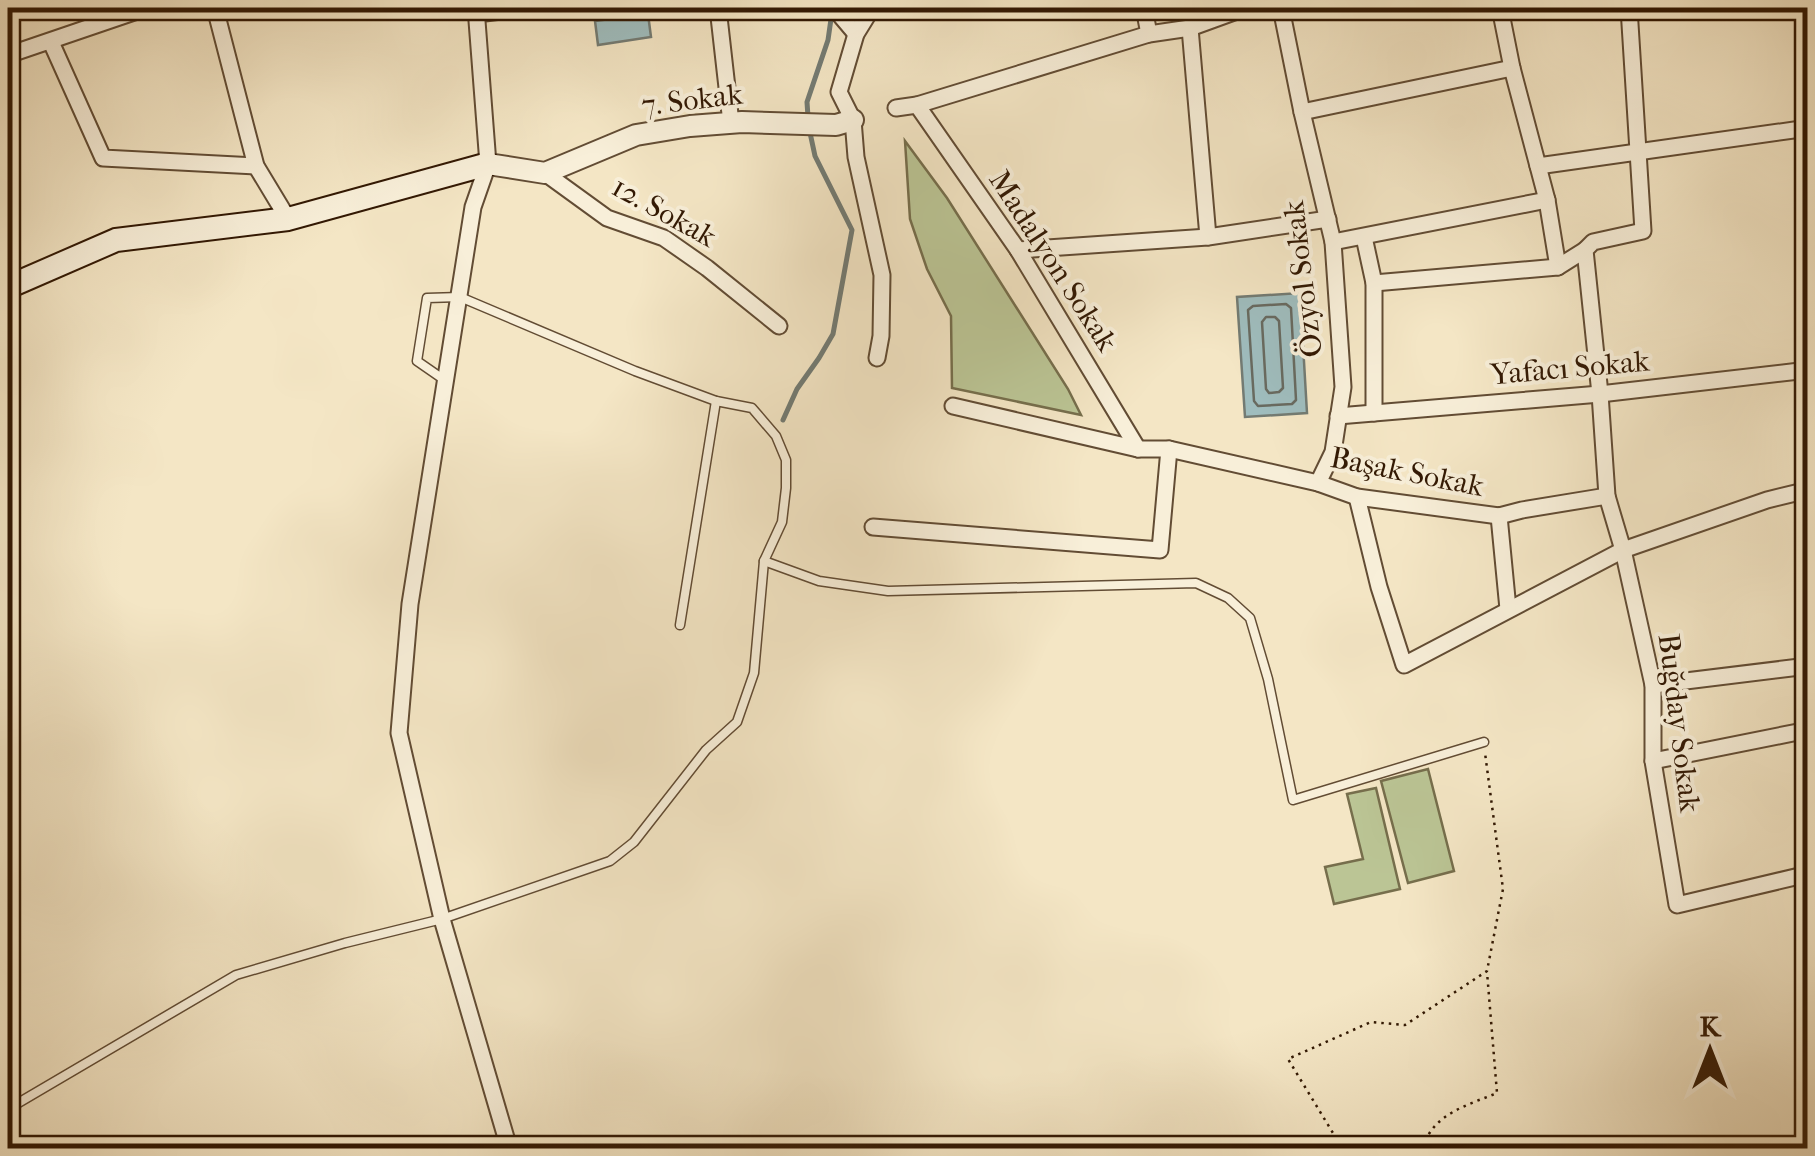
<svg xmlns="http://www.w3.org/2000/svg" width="1815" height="1156" font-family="'IM FELL French Canon',serif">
<rect width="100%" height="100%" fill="#f4e6c5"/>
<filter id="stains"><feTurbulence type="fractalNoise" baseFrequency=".002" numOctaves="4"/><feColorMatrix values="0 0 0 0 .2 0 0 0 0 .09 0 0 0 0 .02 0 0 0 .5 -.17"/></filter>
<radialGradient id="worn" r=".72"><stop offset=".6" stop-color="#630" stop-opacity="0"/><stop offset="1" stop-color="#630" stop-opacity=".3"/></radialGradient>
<g fill="#bbc595" stroke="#766e4c" stroke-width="2.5">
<polygon points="905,141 947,198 1068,389 1081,415 952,388 951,316 927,269 910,219"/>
<polygon points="1428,769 1454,871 1408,883 1381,781"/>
<polygon points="1376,788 1400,889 1334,904 1325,867 1363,859 1347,794"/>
</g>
<g fill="#9fbdbe" stroke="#737b73" stroke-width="2.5">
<polygon points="648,14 651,37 598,45 595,21"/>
<polygon points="1300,293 1307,413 1245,417 1237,297"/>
</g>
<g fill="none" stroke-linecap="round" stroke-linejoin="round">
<g stroke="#686a60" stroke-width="2.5">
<polygon points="1286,304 1291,308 1296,400 1292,404 1258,406 1254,401 1248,310 1253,306"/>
<polygon points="1266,317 1275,317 1279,321 1283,388 1279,392 1269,393 1266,389 1262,322"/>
</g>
<g stroke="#737b73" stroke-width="5">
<polyline points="808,117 807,102 828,40 832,12"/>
<polyline points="783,420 797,389 819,358 833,334 852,230 815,156 809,128"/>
</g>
<defs>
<g id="service">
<polyline points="443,379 417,361 427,298 460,297 635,371 716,401 752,408 776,436 786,460 786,488 782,522 764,561 819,581 888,591 1196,583 1228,598 1250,618 1268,679 1293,800 1484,742"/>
<polyline points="680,625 716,401"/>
<polyline points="8,1109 236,975 345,943 442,919 610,861 634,842 706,750 737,722 754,673 764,561"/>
</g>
<g id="minor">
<polyline points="215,8 256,166 288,219"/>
<polyline points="476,8 488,164 473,207 410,604 399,733 442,919 509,1148"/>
<polyline points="718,8 731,123"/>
<polyline points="834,8 856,34"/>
<polyline points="872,8 856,34 839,92 853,120 856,157 882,275 881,336 877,358"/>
<polyline points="1144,8 1149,34"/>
<polyline points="1281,8 1302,112 1333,242 1343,387 1333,452 1318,483"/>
<polyline points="1500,8 1512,68 1547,200 1558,267"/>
<polyline points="1629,8 1643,231 1593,242 1585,250 1600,394 1607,496 1623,550 1653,685 1653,761 1677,905 1808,874"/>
<polyline points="1804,8 1808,35"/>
<polyline points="477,14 527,8"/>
<polyline points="1190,28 1208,237"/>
<polyline points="8,30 15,53"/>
<polyline points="51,42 103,158 256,166"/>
<polyline points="8,55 146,8"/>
<polyline points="917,105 1018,250 1138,449"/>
<polyline points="896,108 917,105 1149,34 1190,28 1245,8"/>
<polyline points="1302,112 1512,68"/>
<polyline points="1538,166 1808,128"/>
<polyline points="545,173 607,218 664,238 707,268 779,326"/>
<polyline points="1364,237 1374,283 1374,413"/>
<polyline points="1333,242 1547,200"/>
<polyline points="1018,250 1208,237 1328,219"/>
<polyline points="1374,283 1558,267 1585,250"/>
<polyline points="953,406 1138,449 1169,449 1318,483 1357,497 1499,516 1522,510 1607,496"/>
<polyline points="1338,416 1600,394 1808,370"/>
<polyline points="1357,497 1379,587 1404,665 1623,550 1767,500 1808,490"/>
<polyline points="1499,516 1508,609"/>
<polyline points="873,527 1160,550 1169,449"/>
<polyline points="1653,685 1808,666"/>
<polyline points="1653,761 1808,730"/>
</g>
<polyline id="tertiary" points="488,164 545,173 636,135 690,126 742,122 836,125 853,120"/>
<polyline id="secondary" points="8,287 116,240 288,219 488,164"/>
</defs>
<use href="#service" stroke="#624c34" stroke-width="11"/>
<use href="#minor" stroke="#624c34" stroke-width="19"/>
<use href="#tertiary" stroke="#624c34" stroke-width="24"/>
<use href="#secondary" stroke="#321803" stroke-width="26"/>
<g stroke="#321803" stroke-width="2.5" stroke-dasharray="2.5 5" stroke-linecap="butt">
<polyline points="1381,1148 1378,1146 1336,1138 1288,1059 1371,1022 1405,1025 1487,971 1503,889 1485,753"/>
<path d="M1423,1148C1432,1114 1468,1105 1497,1093L1487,972"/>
</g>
<use href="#service" stroke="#f8efd9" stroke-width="8"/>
<use href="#minor" stroke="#f8efd9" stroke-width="15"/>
<use href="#tertiary" stroke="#f8efd9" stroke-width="20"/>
<use href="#secondary" stroke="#f8efd9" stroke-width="22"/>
</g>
<g text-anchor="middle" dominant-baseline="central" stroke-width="8" stroke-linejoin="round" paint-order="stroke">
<g font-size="30" fill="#321803" stroke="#f8efd9">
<text transform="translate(692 100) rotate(-7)">7. Sokak</text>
<text transform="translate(664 212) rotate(29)">12. Sokak</text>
<text transform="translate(1053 261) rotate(57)">Madalyon Sokak</text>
<text transform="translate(1303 279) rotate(-97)">Özyol Sokak</text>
<text transform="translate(1570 368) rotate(-5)">Yafacı Sokak</text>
<text transform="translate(1407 472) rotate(11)">Başak Sokak</text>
<text transform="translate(1679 723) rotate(83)">Buğday Sokak</text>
</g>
</g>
<rect width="1815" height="1156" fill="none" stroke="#f4e6c5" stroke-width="40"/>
<rect x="10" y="10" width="1795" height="1136" fill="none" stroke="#321803" stroke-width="5"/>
<rect x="20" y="20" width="1775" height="1116" fill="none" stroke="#321803" stroke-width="2.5"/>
<g transform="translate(1710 1051)" stroke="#f8efd9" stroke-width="8" paint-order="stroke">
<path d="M0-8L18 38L0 25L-18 38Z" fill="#321803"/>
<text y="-15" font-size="28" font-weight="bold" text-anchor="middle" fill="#321803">K</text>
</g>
<rect width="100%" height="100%" filter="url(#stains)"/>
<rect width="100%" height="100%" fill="url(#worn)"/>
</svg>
